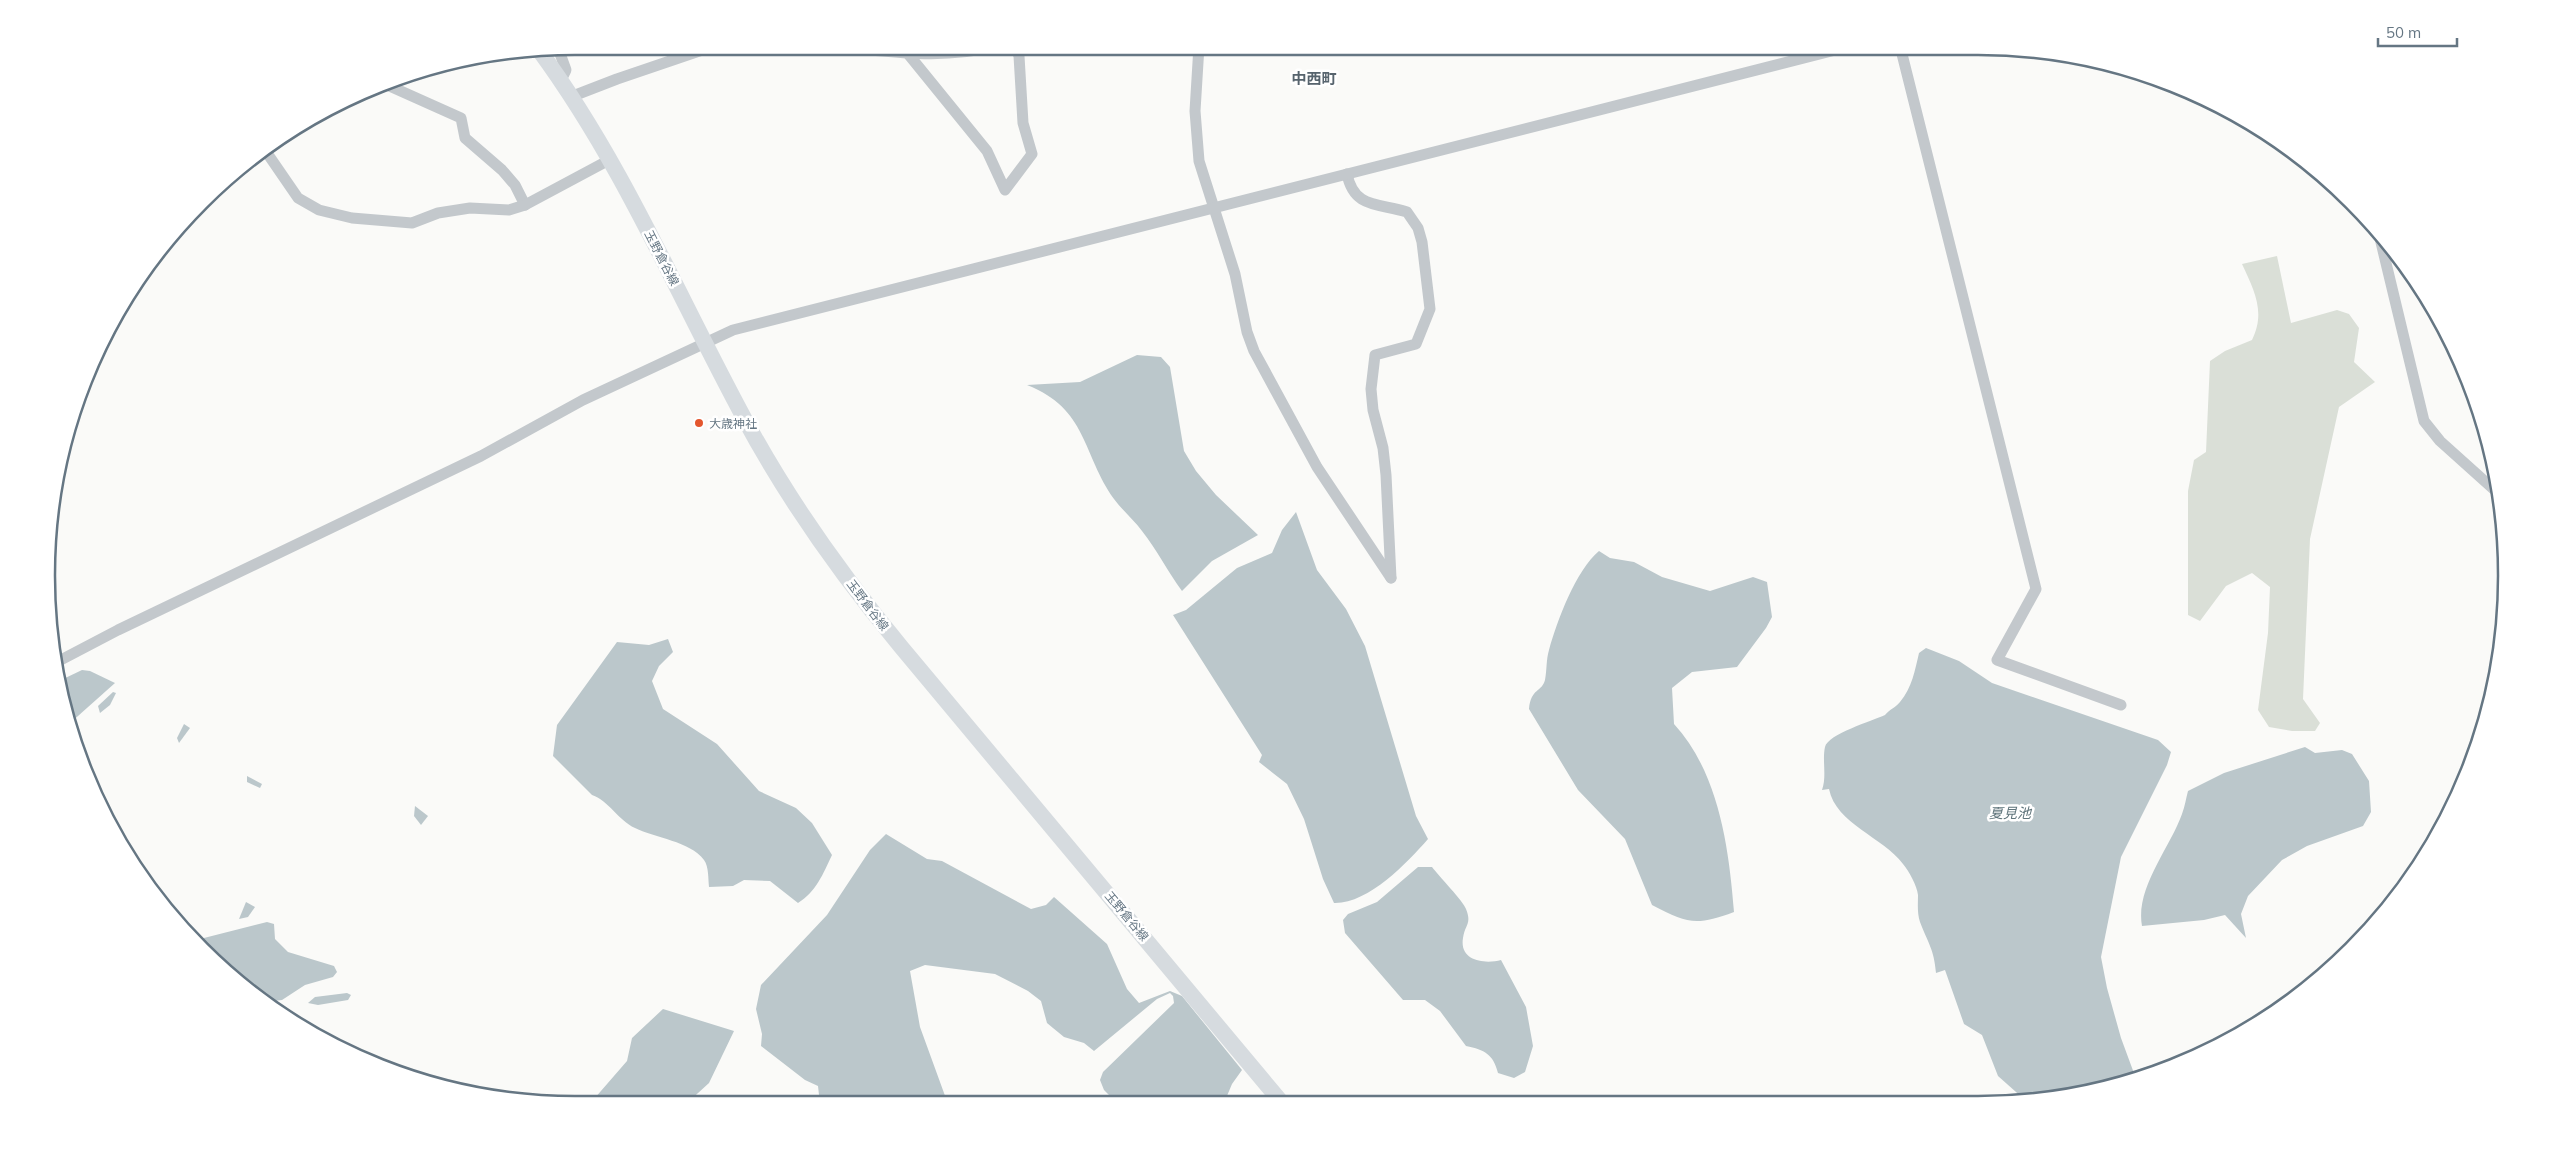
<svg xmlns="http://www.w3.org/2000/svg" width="2553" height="1151" font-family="Mulish,'Noto Sans JP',sans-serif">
<rect width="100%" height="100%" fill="#fafaf8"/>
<path fill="#dadfd7" d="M2277,256L2291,323L2337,310L2349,314L2359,328L2354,362L2375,382L2339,407L2310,539L2303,699L2320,723L2315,731H2292L2269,727L2258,710L2268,633L2270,587L2252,573L2226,586L2200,621L2188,615V491L2194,460L2206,452L2210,361L2225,351L2252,340C2266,312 2254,290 2242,264Z"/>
<g fill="#bbc7cb">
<path d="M1137,355L1161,357L1170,367L1184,451L1196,471L1216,495L1258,535L1212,561L1182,591C1168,572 1157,550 1142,531C1134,520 1123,511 1114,499C1082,454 1088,409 1027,385L1080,382Z"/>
<path d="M1296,512L1317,570L1346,609L1365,646L1416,816L1428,839C1407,863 1368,904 1334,903L1323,879L1304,819L1287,784L1259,762L1262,755L1173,615L1186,610L1237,568L1272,553L1282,530Z"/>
<path d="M1599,551L1610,558L1634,562L1662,577L1710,591L1753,577L1767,582L1772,617L1766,628L1737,667L1692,672L1672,688L1674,724C1719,773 1729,848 1734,912C1696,926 1688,924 1652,905L1625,839L1578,790L1529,709C1531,688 1542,692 1545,680C1547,670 1546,660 1549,650C1557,621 1576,570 1599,551Z"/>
<path d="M668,639L673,652L659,666L652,681L663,709L717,744L759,791L796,808L812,823L832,855C823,874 816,892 798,903L770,881L744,880L733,886L709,887C708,879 709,867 704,860C690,841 655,838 635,828C618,820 609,801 592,795L553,756L557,725L617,642L649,645Z"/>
<path d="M1926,648L1959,661L1992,683L2158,740L2171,752L2167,765L2121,857L2101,957L2107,988L2121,1038L2135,1076L2047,1100H2025L1998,1076L1982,1035L1964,1024L1945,970L1936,973C1934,949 1928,943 1920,922C1917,913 1918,904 1918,895C1917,886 1909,871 1903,864C1883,837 1836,824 1829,789L1822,790C1827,776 1822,761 1825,747C1828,734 1872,721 1885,715C1890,709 1895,708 1900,702C1912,688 1915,670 1919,653Z"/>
<polygon points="82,670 90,671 115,683 69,724 59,681"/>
<polygon points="113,692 116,693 110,705 100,713 98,706"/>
<polygon points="184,724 190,728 179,743 177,738"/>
<path d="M2305,747L2315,753L2342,750L2352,754L2369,781L2371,812L2363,826L2307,846L2282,860L2248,896L2241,914L2246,938L2225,915L2204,920L2142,926C2135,888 2170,848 2182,814C2185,806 2186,798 2188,791L2224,773Z"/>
<polygon points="247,776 262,784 260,788 247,782"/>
<polygon points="415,806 428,816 421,825 414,816"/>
<polygon points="886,834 927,859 942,861 1031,909 1046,905 1054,897 1107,944 1127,989 1139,1003 1170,991 1182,996 1242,1070 1232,1084 1224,1103 1117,1103 1104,1090 1100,1080 1103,1072 1174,1003 1173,996 1170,993 1157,999 1094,1051 1084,1043 1064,1037 1053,1028 1047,1023 1041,1001 1028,991 995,974 925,965 910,971 920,1027 948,1104 820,1104 818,1086 805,1080 761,1046 762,1034 756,1009 761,985 827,915 870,850"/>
<path d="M1418,867H1432C1438,875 1464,902 1466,909C1472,924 1465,924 1463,938C1459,962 1486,964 1501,960L1526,1007L1533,1046L1525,1072L1514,1078L1498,1073C1493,1054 1485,1050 1466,1046L1440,1011L1425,1000H1403L1345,933L1343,920L1348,914L1377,902Z"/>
<polygon points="246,902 255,907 248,917 239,919"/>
<polygon points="267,922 274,924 275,939 288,952 334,966 337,972 333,977 305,985 282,1000 266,1002 227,974 196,943 200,939"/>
<polygon points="347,993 351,995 348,1000 318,1005 308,1003 315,997"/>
<polygon points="663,1009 734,1031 709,1083 686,1104 592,1105 594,1099 627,1061 632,1038"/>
</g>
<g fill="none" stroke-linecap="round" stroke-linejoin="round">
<g stroke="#c3c8cc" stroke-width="11">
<path d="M826,46C886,50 937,61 997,46"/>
<polyline points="1199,46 1195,111 1199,161 1235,274 1247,332 1254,351 1317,467 1391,578"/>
<polyline points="1900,46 2036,589 1997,660 2121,705"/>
<polyline points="558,48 566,70 561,80"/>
<polyline points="909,55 987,151 1005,190 1032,154 1023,123 1019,56 1015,46"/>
<polyline points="385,84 461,118 465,138 502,170 515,185 525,205"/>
<polyline points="573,96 617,79 714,46"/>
<polyline points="265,150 298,198 319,210 352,218 412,223 438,213 470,208 509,210 525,205 611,159"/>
<path d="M1347,174C1354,209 1379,203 1407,212L1418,228L1422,242L1430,309L1416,344L1375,355L1371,389L1373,410L1383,448L1386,475L1391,578"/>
<polyline points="2379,234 2424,421 2440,441 2499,494"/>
<polyline points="55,663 118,630 481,456 583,400 733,330 1851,46"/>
</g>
<path stroke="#d6dbdf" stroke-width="16" d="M539,50C623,164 677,294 744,418C788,500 843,577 902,648L1282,1103"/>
</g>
<circle fill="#e4572e" stroke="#fff" stroke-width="2" cx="699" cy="423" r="5"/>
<g text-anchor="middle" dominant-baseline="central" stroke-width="5" stroke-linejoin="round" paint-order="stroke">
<g font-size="12" fill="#657683" stroke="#fff">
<text transform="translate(662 258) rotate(63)">玉野倉谷線</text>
<text transform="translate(868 605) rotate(53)">玉野倉谷線</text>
<text transform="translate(1127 916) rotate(50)">玉野倉谷線</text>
</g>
<g font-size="12" fill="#657683" stroke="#fff" text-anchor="start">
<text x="709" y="423">大歳神社</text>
</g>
<g font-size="14" font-style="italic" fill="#60757c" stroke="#fff">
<text x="2010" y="813">夏見池</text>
</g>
<g font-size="15" font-weight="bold" fill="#57646e" stroke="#fff">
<text x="1314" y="78">中西町</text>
</g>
</g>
<path d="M0 0H2553V1151H0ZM575 55H1978A520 520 0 0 1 2498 575V576A520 520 0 0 1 1978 1096H575A520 520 0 0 1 55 576V575A520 520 0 0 1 575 55Z" fill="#fff" fill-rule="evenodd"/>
<path fill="none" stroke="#657683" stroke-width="2.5" d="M575 55H1978A520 520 0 0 1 2498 575V576A520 520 0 0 1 1978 1096H575A520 520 0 0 1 55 576V575A520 520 0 0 1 575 55Z"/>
<path d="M2378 38v8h79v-8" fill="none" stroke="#657683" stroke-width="2.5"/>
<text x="2386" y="38" font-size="15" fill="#657683" stroke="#ffffff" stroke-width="4" paint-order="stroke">50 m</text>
</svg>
